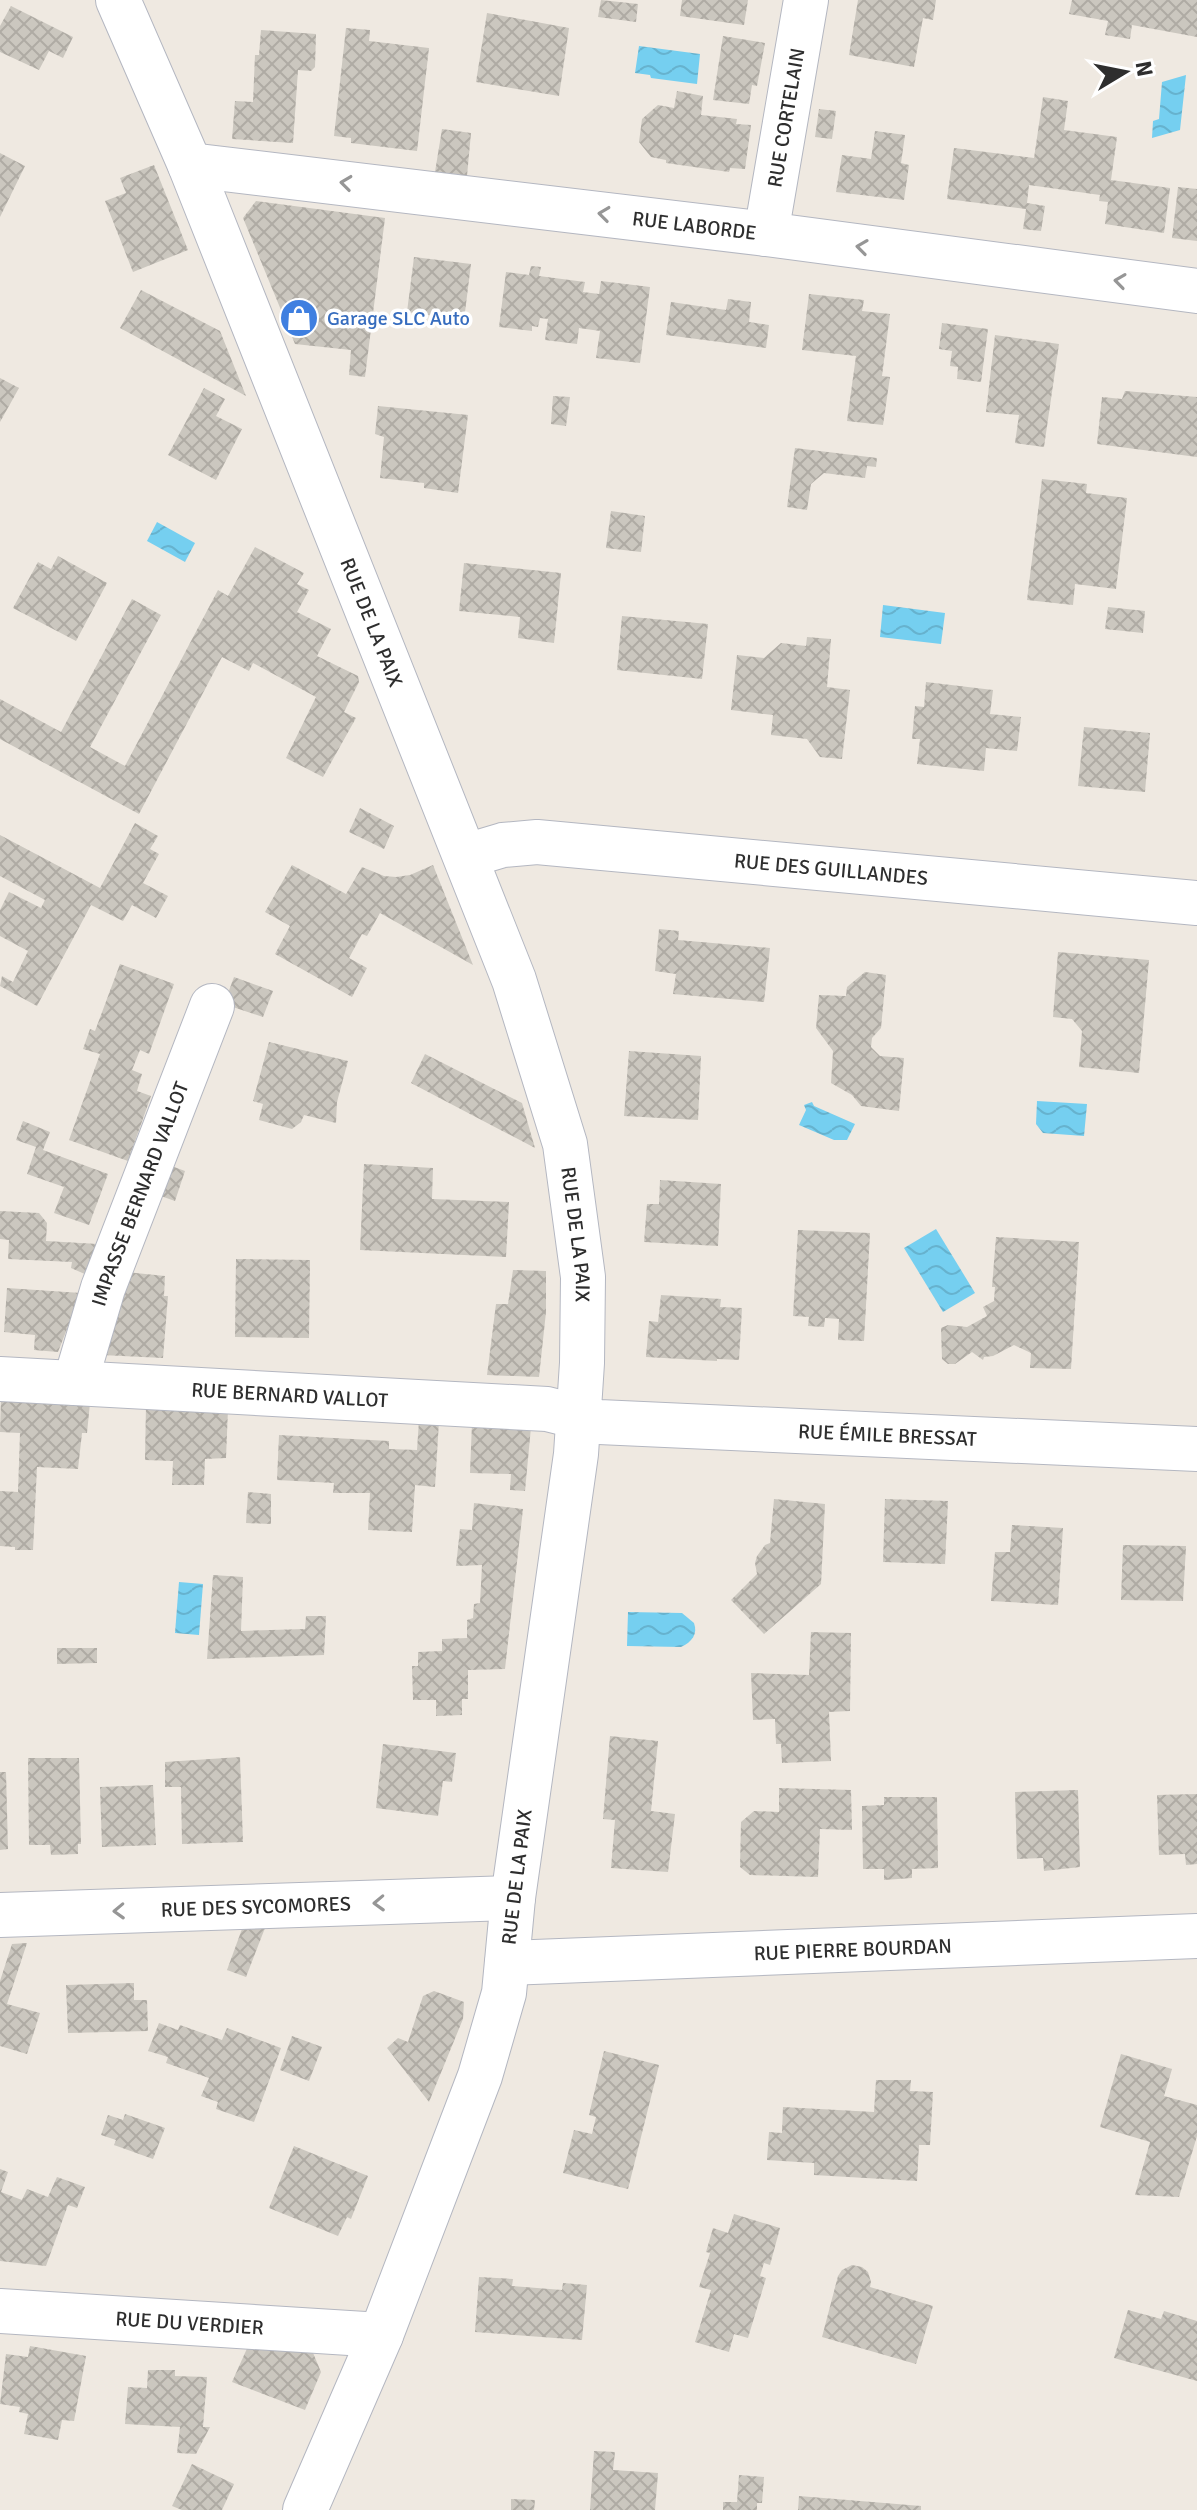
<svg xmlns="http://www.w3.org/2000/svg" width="1197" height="2510" font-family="Signika,sans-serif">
<defs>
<pattern id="water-waves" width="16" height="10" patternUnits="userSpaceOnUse" patternTransform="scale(2)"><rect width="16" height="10" fill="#75cff0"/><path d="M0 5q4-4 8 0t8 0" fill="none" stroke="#66b2ce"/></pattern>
<pattern id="building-cross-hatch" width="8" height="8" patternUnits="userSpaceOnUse" patternTransform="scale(2)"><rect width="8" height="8" fill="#cbc7bf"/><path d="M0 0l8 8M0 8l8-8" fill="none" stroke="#afaba4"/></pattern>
</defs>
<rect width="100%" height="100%" fill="#efe9e1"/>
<g fill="url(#water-waves)">
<polygon points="639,46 700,54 697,84 651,78 650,75 635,73"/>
<polygon points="1186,75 1180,130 1152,138 1153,121 1159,119 1162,82"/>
<polygon points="157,522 195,543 185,562 147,541"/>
<polygon points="883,605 945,613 941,644 880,637"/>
<polygon points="1037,1101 1087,1104 1084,1136 1043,1133 1036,1124"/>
<polygon points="812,1102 814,1106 855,1124 847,1140 834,1140 799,1125 806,1110 804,1105"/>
<polygon points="936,1229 975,1293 943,1312 904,1248"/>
<polygon points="179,1582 203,1584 199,1635 175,1633"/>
<path d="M628,1612L682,1613L694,1623C698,1634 692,1642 681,1647L627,1646Z"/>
</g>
<g fill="url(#building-cross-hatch)">
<polygon points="601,0 638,4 636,22 598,17"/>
<polygon points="682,0 748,0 744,25 680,16"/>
<polygon points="858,0 936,0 933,20 923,18 914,67 849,55"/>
<polygon points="1072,0 1197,0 1197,37 1132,25 1130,39 1105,35 1108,21 1069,14"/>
<polygon points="11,6 73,37 63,58 49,51 39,70 0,52 0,26"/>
<polygon points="487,13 569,28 559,96 476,82"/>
<polygon points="346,28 370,30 369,41 429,48 417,151 351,143 351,138 334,136"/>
<polygon points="261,30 316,34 315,67 311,71 298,70 293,143 232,139 235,101 253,102 255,55 259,55"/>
<polygon points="723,36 765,43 757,86 752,85 749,104 713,100"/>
<polygon points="677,91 703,96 701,115 737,119 736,124 751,125 745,169 730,168 729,172 666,163 666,160 651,157 639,142 642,119 658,105 674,108"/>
<polygon points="1043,97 1068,101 1064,130 1117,137 1111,180 1170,188 1164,233 1105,224 1108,202 1099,201 1100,195 1029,185 1027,203 1045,206 1041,231 1023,229 1026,209 947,199 954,148 1034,158"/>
<polygon points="819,109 836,111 832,139 815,137"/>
<polygon points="442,129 471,133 467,176 435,172"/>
<polygon points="875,131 905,135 901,163 909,165 904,200 836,192 842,155 871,159"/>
<polygon points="0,153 25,166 0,217"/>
<polygon points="154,165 188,250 133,272 105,201 126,193 120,178"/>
<polygon points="1178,187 1197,189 1197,241 1172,238"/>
<polygon points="256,201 385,218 365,377 349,375 351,350 295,344 243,218"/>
<polygon points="414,257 471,264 464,320 407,312"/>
<polygon points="531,266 541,267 539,276 585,282 583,292 599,294 601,281 650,287 640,363 596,358 600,331 579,328 577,344 545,340 548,319 540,318 538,327 532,326 532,331 499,327 506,272 529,275"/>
<polygon points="141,290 220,331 246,396 120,328"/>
<polygon points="809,294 864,300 862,311 890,314 882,376 890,377 883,425 847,421 856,356 802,350"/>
<polygon points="728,299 751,302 749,322 769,325 766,348 666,335 671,302 726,310"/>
<polygon points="942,323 988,329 981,382 957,379 958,367 950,366 952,351 939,349"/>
<polygon points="995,335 1059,344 1044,447 1015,443 1019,415 986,412"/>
<polygon points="0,378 19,388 0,422"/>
<polygon points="204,388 225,399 216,416 242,429 216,480 168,455"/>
<polygon points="1125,391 1197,397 1197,457 1097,444 1102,397 1122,399"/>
<polygon points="553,396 570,397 566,426 551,424"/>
<polygon points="378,406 468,415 458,493 424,488 424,483 380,478 384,437 375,434"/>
<polygon points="795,448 877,458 876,467 867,466 865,478 824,473 811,484 807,510 787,507"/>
<polygon points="1042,479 1087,484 1086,493 1127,498 1116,589 1075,584 1073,605 1027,600"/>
<polygon points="611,511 645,516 641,552 606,548"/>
<polygon points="255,547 304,573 297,584 309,590 297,612 331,629 317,656 358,676 359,682 344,712 356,718 323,777 286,758 316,697 253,663 249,671 222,657 139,814 0,739 0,699 61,732 132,599 161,615 90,747 125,766 218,590 228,596"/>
<polygon points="58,556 107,583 76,641 13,608 38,562 51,569"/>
<polygon points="464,563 561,573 554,643 518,638 520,617 459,611"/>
<polygon points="1108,607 1145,611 1143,633 1105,629"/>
<polygon points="622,616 708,624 702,679 617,670"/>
<polygon points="807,637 831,639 827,687 850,690 842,759 820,757 807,739 771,735 773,715 731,710 737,655 764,658 781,643 806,646"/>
<polygon points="926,682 993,690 990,714 1021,717 1017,751 986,748 984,771 917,764 920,739 912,739 915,706 924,707"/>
<polygon points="1084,727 1150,733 1145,792 1078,786"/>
<polygon points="360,808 394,826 384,849 349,832"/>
<polygon points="135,823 158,836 150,849 159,854 143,883 168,896 156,918 132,905 123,921 91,905 37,1006 0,986 2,976 13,982 28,951 0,936 0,910 9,892 41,908 45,900 0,876 0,835 100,888"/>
<polygon points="292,865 346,894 362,867 384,876 396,877 410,875 433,865 473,965 380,913 367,936 362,934 349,958 367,968 352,997 275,954 290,926 265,912"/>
<polygon points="659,929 679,931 678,940 770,948 764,1002 673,994 676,974 655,971"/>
<polygon points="1058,952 1149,960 1139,1073 1079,1067 1082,1031 1072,1019 1053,1017"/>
<polygon points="120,964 174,984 149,1054 140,1050 132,1070 142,1074 137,1091 151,1096 128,1161 69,1140 100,1054 83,1049 90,1029 95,1031"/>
<polygon points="865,972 886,975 881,1028 872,1038 871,1047 880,1056 904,1058 899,1111 861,1106 852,1095 831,1083 833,1051 816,1028 819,995 846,996 847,987"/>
<polygon points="234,977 273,991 263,1017 224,1004"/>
<polygon points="269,1042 348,1061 337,1102 336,1123 304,1115 301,1122 292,1129 259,1120 263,1104 253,1101"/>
<polygon points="629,1051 701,1056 698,1120 624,1116"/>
<polygon points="425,1054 522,1103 535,1148 411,1083"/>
<polygon points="23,1121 50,1132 43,1150 108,1174 89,1225 54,1213 64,1187 27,1174 36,1147 16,1140"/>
<polygon points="166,1164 185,1171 175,1201 155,1194"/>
<polygon points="364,1164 433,1168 432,1199 509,1202 506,1257 360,1250"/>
<polygon points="660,1180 721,1184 718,1246 644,1242 647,1204 659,1204"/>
<polygon points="0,1211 39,1213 47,1223 46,1241 98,1244 87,1275 71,1268 72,1262 8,1259 9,1240 0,1239"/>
<polygon points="798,1230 870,1233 864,1341 838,1340 839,1319 825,1318 824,1327 808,1326 809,1317 793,1316"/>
<polygon points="996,1237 1079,1242 1071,1369 1030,1368 1031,1353 1014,1345 993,1356 984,1357 983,1360 972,1352 955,1364 948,1364 942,1359 941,1328 948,1325 967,1327 987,1316 983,1307 994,1301 995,1287 992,1287"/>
<polygon points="236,1259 310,1260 309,1338 235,1337"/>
<polygon points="513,1270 546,1271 546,1312 539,1377 487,1375 496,1304 508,1304"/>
<polygon points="126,1272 165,1276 164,1296 168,1296 163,1358 102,1355"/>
<polygon points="7,1288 81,1293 58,1352 34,1350 35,1335 4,1332"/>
<polygon points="661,1295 721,1299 720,1307 742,1308 739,1360 717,1359 717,1361 646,1357 649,1321 658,1322"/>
<polygon points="1,1398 90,1403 87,1433 82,1433 78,1469 37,1467 33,1550 15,1550 15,1547 0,1546 0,1491 18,1492 20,1433 0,1432"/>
<polygon points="146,1404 228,1409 226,1458 205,1459 204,1485 172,1485 173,1461 145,1460"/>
<polygon points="419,1420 439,1421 435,1487 415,1485 412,1532 368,1530 370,1493 333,1493 334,1483 277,1480 279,1435 389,1441 389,1449 417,1450"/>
<polygon points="472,1423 531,1427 525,1491 510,1490 511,1474 470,1473"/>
<polygon points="248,1492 271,1494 271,1524 246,1523"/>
<polygon points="774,1499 825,1504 821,1584 764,1634 731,1600 757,1574 755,1563 757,1556 765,1545 770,1543"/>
<polygon points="885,1499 948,1501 945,1564 883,1562"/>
<polygon points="474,1503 523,1509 505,1669 468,1670 468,1699 462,1699 462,1715 436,1716 436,1700 413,1700 412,1666 418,1666 418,1652 442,1651 442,1639 467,1638 467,1620 473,1618 474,1604 480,1603 482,1565 456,1566 460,1529 472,1530"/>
<polygon points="1012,1525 1063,1528 1058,1605 991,1601 995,1552 1010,1552"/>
<polygon points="1123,1545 1186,1546 1183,1601 1121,1600"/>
<polygon points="213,1575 243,1577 241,1631 305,1629 306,1616 326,1616 324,1655 207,1659"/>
<polygon points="811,1632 851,1633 850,1711 829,1712 831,1761 782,1763 781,1744 776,1744 775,1719 753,1720 751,1673 809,1675"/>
<polygon points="57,1648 97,1648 97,1663 57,1664"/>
<polygon points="610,1736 658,1741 651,1811 675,1814 668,1872 611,1868 615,1820 603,1819"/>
<polygon points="383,1744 456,1753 452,1782 443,1781 438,1816 376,1808"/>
<polygon points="240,1757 243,1842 182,1844 181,1787 165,1787 165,1762"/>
<polygon points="28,1758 79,1758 81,1844 78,1844 78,1854 51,1855 50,1845 29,1845"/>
<polygon points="0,1772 6,1772 8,1849 0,1850"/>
<polygon points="153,1785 156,1845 102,1847 100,1787"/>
<polygon points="779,1788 851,1790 852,1830 820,1829 818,1877 750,1875 740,1867 741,1822 754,1811 779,1812"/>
<polygon points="1078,1790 1080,1867 1044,1871 1043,1858 1017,1859 1015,1792"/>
<polygon points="1197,1794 1197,1864 1186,1865 1185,1854 1159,1855 1157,1795"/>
<polygon points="884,1797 937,1797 938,1868 912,1869 912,1878 884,1880 884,1869 863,1869 862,1806 884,1805"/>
<polygon points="265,1928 246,1977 227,1970 242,1929"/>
<polygon points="27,1943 7,2004 40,2013 27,2054 0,2046 0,1981 12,1944"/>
<polygon points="134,1983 134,2000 147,2000 148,2031 68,2033 66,1985"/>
<polygon points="434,1991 464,2002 463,2019 429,2102 387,2048 398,2038 408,2042 423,1996"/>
<polygon points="159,2023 178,2030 180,2025 222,2040 227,2028 281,2048 254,2122 216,2109 218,2102 201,2096 209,2078 166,2063 168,2057 148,2051"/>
<polygon points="292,2036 322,2047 309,2081 280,2070"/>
<polygon points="604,2051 659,2065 628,2189 563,2173 574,2130 592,2134 596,2117 589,2115"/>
<polygon points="1121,2054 1172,2069 1164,2096 1197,2105 1197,2136 1179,2197 1135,2195 1150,2142 1100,2127"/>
<polygon points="876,2080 911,2080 910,2091 933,2092 930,2145 919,2145 917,2181 814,2175 814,2163 767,2160 769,2132 782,2133 783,2107 874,2112"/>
<polygon points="125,2114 165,2128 153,2159 114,2145 116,2140 101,2135 108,2115 123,2120"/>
<polygon points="294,2146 368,2176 351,2219 347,2217 338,2236 269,2208"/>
<polygon points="0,2169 8,2172 1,2192 22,2200 27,2189 48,2197 57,2177 85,2187 77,2208 68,2205 46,2266 0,2261"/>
<polygon points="734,2214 780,2228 770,2265 764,2263 760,2276 766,2278 748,2338 734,2334 729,2352 695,2342 711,2290 699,2287 710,2253 706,2252 713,2228 728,2233"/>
<polygon points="852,2265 862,2267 868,2272 871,2282 870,2287 933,2306 916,2364 822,2337 838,2276 842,2270"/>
<polygon points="479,2277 513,2279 512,2286 562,2290 563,2283 587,2285 582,2340 475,2332"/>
<polygon points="1128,2310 1161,2319 1164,2311 1197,2321 1197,2381 1114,2358"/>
<polygon points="249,2344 311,2348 321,2372 305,2410 232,2382"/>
<polygon points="30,2346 86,2356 74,2421 62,2420 58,2440 24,2434 28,2414 19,2412 20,2407 0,2404 6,2354 28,2357"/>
<polygon points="148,2370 175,2370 175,2376 207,2377 203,2427 210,2427 196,2454 177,2453 180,2427 125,2424 128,2387 147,2388"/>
<polygon points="594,2451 615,2452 613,2470 658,2473 655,2510 590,2510"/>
<polygon points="192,2464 234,2484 222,2510 182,2510 172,2506"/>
<polygon points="739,2475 764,2477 762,2503 757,2503 757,2510 723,2510 723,2502 737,2502"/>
<polygon points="799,2496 921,2506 921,2510 798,2510"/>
<polygon points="511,2499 535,2500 534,2510 511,2510"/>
</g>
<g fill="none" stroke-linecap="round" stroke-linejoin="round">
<defs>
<g id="minor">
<path id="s1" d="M118,0L190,165L514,980L565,1144L583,1277L582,1363L576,1454L513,1898L504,1993L480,2076L381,2335L305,2510"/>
<path id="s2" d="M190,165L766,234L1197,291"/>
<path id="s3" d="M766,234L806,0"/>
<path id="s4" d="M466,856L503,845L537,842L1197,903"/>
<path id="s5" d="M0,1379L547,1409L599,1422L1197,1449"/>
<path id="s6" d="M75,1383L103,1288L212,1006"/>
<path id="s7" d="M0,1915L513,1898"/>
<path id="s8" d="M507,1963L1197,1936"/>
<path id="s9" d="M0,2311L381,2335"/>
</g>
</defs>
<use href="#minor" stroke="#b4b7c1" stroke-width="46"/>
<use href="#minor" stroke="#fff" stroke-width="44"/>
</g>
<defs><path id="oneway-chevron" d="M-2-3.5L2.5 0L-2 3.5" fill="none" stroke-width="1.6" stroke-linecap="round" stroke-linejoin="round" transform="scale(2)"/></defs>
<g stroke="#969696">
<use href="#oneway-chevron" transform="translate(346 183) rotate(-173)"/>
<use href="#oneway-chevron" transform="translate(604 214) rotate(-173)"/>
<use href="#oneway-chevron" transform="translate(862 247) rotate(-172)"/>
<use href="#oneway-chevron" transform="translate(1120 281) rotate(-172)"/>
<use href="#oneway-chevron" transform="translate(379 1903) rotate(178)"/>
<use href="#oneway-chevron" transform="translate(119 1911) rotate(178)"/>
</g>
<defs>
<symbol id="shop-disc" viewBox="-11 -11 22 22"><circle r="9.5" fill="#3f7fe0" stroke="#fff"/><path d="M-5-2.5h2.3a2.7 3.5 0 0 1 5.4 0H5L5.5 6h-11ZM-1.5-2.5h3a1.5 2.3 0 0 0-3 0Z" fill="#fff"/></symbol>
</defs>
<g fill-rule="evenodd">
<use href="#shop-disc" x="277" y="296" width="44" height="44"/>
</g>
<g text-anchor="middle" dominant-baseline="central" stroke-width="7" stroke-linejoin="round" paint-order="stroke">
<g font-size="20" fill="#2e2e2e" stroke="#fff">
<text stroke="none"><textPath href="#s3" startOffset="118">RUE CORTELAIN</textPath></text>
<text stroke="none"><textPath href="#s2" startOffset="508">RUE LABORDE</textPath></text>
<text stroke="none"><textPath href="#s1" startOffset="672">RUE DE LA PAIX</textPath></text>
<text stroke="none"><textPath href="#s4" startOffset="368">RUE DES GUILLANDES</textPath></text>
<text stroke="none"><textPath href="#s6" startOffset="200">IMPASSE BERNARD VALLOT</textPath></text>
<text stroke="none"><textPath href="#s1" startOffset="1320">RUE DE LA PAIX</textPath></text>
<text stroke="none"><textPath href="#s5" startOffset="290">RUE BERNARD VALLOT</textPath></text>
<text stroke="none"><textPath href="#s5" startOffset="890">RUE ÉMILE BRESSAT</textPath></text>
<text transform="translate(517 1877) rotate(-83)">RUE DE LA PAIX</text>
<text stroke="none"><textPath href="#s7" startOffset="256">RUE DES SYCOMORES</textPath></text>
<text stroke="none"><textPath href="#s8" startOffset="346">RUE PIERRE BOURDAN</textPath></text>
<text stroke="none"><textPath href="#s9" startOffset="190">RUE DU VERDIER</textPath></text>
</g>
<g font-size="20" fill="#366cbe" stroke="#fff" text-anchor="start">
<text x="327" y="318">Garage SLC Auto</text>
</g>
</g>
<g transform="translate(1125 72) rotate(80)" stroke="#ffffff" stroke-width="6" paint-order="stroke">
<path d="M0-6L14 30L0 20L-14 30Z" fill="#2e2e2e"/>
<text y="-12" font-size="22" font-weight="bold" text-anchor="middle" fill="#2e2e2e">N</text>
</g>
</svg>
